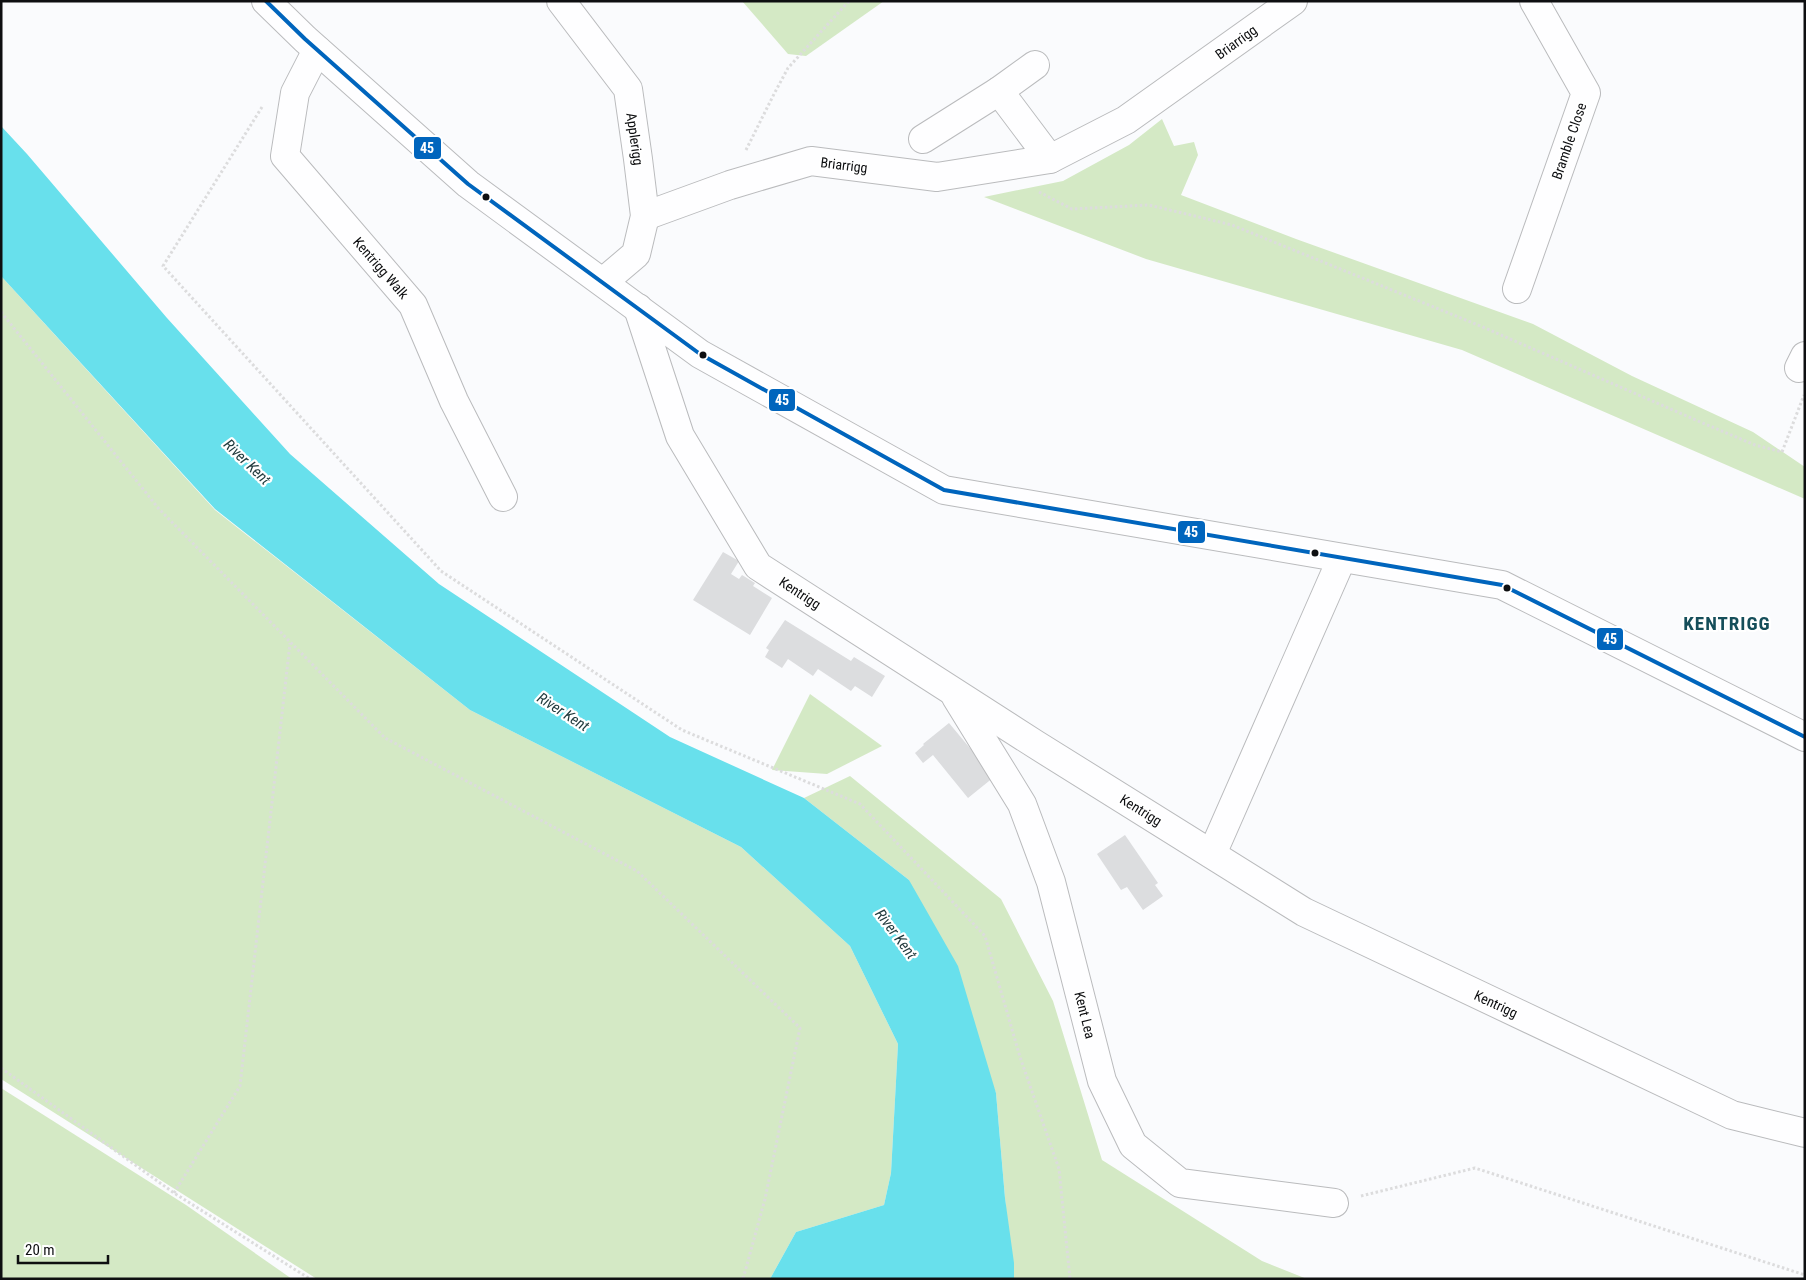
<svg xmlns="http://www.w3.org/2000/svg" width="1806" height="1280" font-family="'Roboto Condensed',sans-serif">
<rect width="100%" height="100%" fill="#fafbfd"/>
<g fill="#d4e9c5">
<polygon points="742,1 884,1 806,56 788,54"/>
<polygon points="1162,119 1174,146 1194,142 1198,155 1181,195 1296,239 1533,324 1632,376 1753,432 1805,467 1805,499 1462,350 1146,259 984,197 1063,181 1129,145"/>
<polygon points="1,276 215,510 470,710 741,847 850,946 898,1044 891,1173 884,1205 796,1232 770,1279 317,1279 1,1079"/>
<polygon points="810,694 882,746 827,774 772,770"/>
<polygon points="850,776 1001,899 1053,1001 1102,1160 1262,1261 1307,1279 1012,1279 996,1093 909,880 804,798"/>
<polygon points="1,1088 186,1205 292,1279 1,1279"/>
</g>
<polygon fill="#68e0ec" points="1,126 27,154 167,318 290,454 439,584 670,737 804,798 909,880 958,966 996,1093 1005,1198 1014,1263 1014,1279 770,1279 796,1232 884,1205 891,1173 898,1044 850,946 741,847 470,710 215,509 1,276"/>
<g fill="#dcdddf">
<polygon points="723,552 739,561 731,574 739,579 742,575 755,583 753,586 772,598 750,635 693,600"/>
<polygon points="785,620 851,661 854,657 885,676 872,697 855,686 851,691 818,669 813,676 788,659 782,668 765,657 769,650 766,648"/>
<polygon points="949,723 994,777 968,798 933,755 923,763 915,753 924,745 923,744"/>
<polygon points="1125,835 1158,883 1155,885 1163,896 1143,910 1127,887 1121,890 1097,854"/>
</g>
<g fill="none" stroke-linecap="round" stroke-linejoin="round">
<defs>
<g id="minor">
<polyline points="266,1 305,39 468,184 700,354 944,490 1502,585 1805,737"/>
<polyline points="561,1 628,89 638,159 645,216 636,254 603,282"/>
<polyline points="317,50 295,93 285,156 413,305 454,401 503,497"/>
<polyline points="999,91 1035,65"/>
<polyline points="923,139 999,91 1050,159"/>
<polyline points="645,216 730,185 811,161 937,177 1050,159 1126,120 1293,1"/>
<polyline points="1517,289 1586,93 1534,1"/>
<polyline points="638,308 680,436 758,566 1035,744 1304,912 1732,1115 1805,1133"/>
<polyline points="1799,368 1805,356"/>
<polyline points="956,697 1022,804 1051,882 1102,1081 1133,1145 1180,1183 1334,1203"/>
<polyline points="1212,854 1342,558"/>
</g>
</defs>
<use href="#minor" stroke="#babbbd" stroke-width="30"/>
<g stroke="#dcdcdd" stroke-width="3" stroke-dasharray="2.5 2.5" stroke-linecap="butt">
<polyline points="262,107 163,266 441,571 682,730 860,804 985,936 1020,1057 1059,1169 1070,1279"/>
<polyline points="746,150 774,94 788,68 849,1"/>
<polyline points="1039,192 1072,209 1149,205 1232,225 1478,325 1698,421 1755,445 1782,452 1804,395"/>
<polyline points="1,312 159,509 385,738 637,871 800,1028 765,1199 743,1279"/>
<polyline points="1,1068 174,1193 310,1279"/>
<polyline points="174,1193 240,1086 290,643"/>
<polyline points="1361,1196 1475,1168 1805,1275"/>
</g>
<use href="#minor" stroke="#fefeff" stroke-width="28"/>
<defs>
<polyline id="bus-1" points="266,1 305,39 468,184 700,354 944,490 1502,585 1805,737"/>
</defs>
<use href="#bus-1" stroke="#fff" stroke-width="8"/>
<use href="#bus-1" stroke="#0065bd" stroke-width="4"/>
</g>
<g fill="#0e0f11" stroke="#fff" stroke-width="2">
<circle cx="486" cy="197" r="4.5"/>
<circle cx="703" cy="355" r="4.5"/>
<circle cx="1315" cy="553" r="4.5"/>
<circle cx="1507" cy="588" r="4.5"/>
</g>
<g text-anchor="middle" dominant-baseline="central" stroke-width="4.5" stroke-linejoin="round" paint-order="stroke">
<g font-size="14" fill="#0e0f11" stroke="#fff">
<text transform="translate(1236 42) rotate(-36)">Briarrigg</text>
<text transform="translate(635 139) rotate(82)">Applerigg</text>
<text transform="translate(1569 141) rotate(-71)">Bramble Close</text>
<text transform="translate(844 165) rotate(7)">Briarrigg</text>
<text transform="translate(381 268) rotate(49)">Kentrigg Walk</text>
<text transform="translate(800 593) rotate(33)">Kentrigg</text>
<text transform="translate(1141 810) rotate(32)">Kentrigg</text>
<text transform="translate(1496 1004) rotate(25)">Kentrigg</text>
<text transform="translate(1085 1015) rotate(76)">Kent Lea</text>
</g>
<g font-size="15" font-style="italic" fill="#223b3e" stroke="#fff">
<text transform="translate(247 462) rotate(44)">River Kent</text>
<text transform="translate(563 712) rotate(33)">River Kent</text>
<text transform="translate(896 934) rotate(53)">River Kent</text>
</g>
<g font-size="19" font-weight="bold" letter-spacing="1" fill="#154e5a" stroke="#fff">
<text x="1727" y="623">KENTRIGG</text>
</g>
</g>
<g stroke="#fff" stroke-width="2">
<rect x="413" y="136" width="29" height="24" rx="5" fill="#0065bd"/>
<rect x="768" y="388" width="28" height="24" rx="5" fill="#0065bd"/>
<rect x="1177" y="520" width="29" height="24" rx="5" fill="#0065bd"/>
<rect x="1596" y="627" width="28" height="24" rx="5" fill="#0065bd"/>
</g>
<g font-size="14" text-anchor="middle" font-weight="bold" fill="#fff">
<text x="427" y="153">45</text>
<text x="782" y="405">45</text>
<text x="1191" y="537">45</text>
<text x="1610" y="644">45</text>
</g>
<rect width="1806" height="1280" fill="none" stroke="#0e0f11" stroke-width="5"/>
<path d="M18 1255v8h90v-8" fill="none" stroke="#0e0f11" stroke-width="2.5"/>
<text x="25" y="1255" font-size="15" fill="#0e0f11" stroke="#ffffff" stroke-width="4" paint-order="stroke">20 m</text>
</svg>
